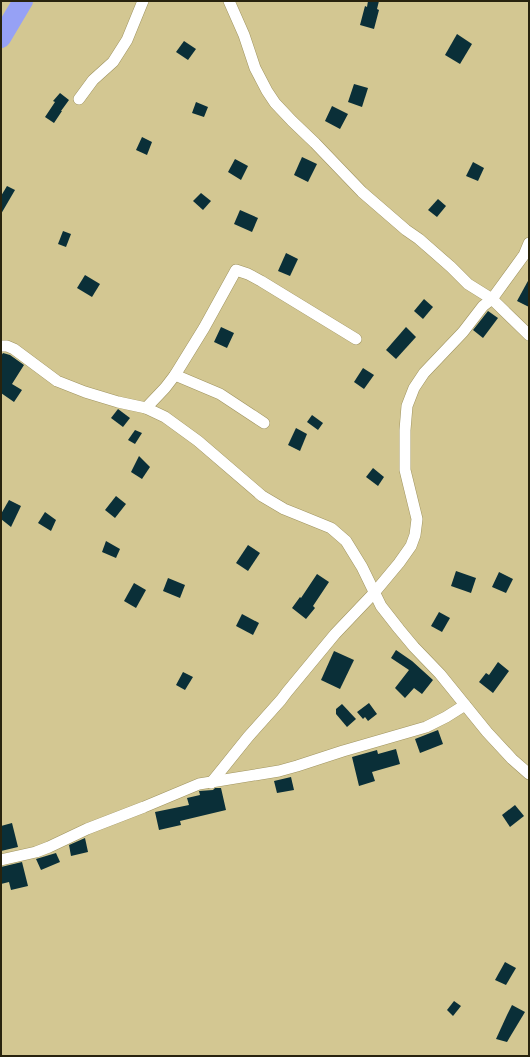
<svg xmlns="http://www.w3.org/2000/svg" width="530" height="1057" font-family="'Alegreya Sans',sans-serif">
<rect width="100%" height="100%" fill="#d3c792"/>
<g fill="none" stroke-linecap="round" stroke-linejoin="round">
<polyline stroke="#96a1f5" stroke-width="20" points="1,38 23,1"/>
</g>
<g fill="#0a2f38">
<polygon points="368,1 379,1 377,9 379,10 374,29 360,25 365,6 367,7"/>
<polygon points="457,34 472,44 460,64 445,55"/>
<polygon points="184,41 196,49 188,60 176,52"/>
<polygon points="354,84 368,88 362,107 348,102"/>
<polygon points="60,93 69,100 61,111 62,111 54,123 45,117 55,102 53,101"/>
<polygon points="196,102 208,107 204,117 192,113"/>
<polygon points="332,106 348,114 340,129 325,121"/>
<polygon points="142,137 152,142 147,155 136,150"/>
<polygon points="302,157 317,164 308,182 294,175"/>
<polygon points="235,159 248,166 241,180 228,172"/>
<polygon points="473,162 484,168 478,181 466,176"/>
<polygon points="7,186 15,190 1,214 1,196"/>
<polygon points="201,193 211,201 203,210 193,201"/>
<polygon points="438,199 446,206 437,217 428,210"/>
<polygon points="240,210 258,218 252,232 234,224"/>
<polygon points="63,231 71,234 66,247 58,244"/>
<polygon points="286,253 298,259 290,276 278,271"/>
<polygon points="85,275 100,284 92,297 77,288"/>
<polygon points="529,279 529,307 517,301"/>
<polygon points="424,299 433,307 423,319 414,311"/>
<polygon points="488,311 498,318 483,338 473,330"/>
<polygon points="221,327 234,333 227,348 214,342"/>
<polygon points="406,327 416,337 396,359 386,350"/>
<polygon points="3,353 10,355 24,365 12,384 22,390 14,402 1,393 1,356"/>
<polygon points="363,368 374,375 364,389 354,382"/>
<polygon points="118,409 130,418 123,427 111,418"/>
<polygon points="312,415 323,423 318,430 307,422"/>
<polygon points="296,428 307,434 300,451 288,445"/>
<polygon points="135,430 142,433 135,444 128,440"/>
<polygon points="139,456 150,467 142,479 131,472"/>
<polygon points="373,468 384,477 378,486 366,477"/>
<polygon points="116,496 126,504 115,518 105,510"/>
<polygon points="9,500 21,506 11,527 1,519 1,514"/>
<polygon points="45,512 56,520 51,531 38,523"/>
<polygon points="106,541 120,549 116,558 102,552"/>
<polygon points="248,545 260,553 248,571 236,563"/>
<polygon points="456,571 476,578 471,593 451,586"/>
<polygon points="499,572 513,579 506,593 492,587"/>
<polygon points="317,574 329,582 313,606 315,608 306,619 292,608 300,597 301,598"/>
<polygon points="168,578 185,585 180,598 163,591"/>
<polygon points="134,583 146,590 136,608 124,601"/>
<polygon points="439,612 450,618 442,632 431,626"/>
<polygon points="242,614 259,623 253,635 236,626"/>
<polygon points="396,650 412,661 433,680 422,694 414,688 405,698 395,688 409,670 391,658"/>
<polygon points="334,651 354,660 340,689 321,680"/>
<polygon points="498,662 509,671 493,693 479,682 486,673 489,675"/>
<polygon points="183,672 193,677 185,690 176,685"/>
<polygon points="369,703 377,714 368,721 365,717 363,719 357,712"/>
<polygon points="342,704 356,719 347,727 336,714 336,709"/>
<polygon points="438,730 443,744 420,753 415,739"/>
<polygon points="396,749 400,764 372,772 375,781 359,786 352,757 377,750 378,754"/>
<polygon points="291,777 294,790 277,793 274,781"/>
<polygon points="215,788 221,788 226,810 180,821 181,825 159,830 155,812 189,805 187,798 200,795 199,791 213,790"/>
<polygon points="515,805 524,816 510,827 502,815"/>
<polygon points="12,823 18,847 1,851 1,826"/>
<polygon points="85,838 88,852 71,856 69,845"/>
<polygon points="56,853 60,862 41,870 36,859"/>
<polygon points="22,862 28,886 11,890 9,882 1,884 1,867"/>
<polygon points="505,962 516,968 506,985 495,980"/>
<polygon points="454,1001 461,1006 453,1016 447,1010"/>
<polygon points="512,1005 525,1012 507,1042 496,1039 507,1015"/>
</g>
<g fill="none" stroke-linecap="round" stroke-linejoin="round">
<defs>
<g id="street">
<polyline points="229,1 244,35 255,68 267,91 275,103 292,121 315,143 362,192 406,230 419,239 451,267 468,284 492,299 529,335"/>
<polyline points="79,99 93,80 113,62 127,40 143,1"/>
<polyline points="1,346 7,346 14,349 57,381 85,392 118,402 146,408 165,417 198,441 262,496 284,509 331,528 346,541 362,567 381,606 399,629 414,647 440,674 487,732 512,759 529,774"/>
<polyline points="175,375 220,394 264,423"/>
<polyline points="146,408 165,388 175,375 204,328 236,270 248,274 261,281 356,339"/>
<polyline points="211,783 248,737 281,700 287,692 335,634 374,593 399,563 411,546 415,535 417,519 405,470 405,430 407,406 414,388 424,373 463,332 483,306 492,299 524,255 529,243"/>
<polyline points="1,860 36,852 49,847 87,829 144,807 199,784 279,771 297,766 343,751 426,727 446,717 465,705"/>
</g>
</defs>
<use href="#street" stroke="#a09460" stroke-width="12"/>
<use href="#street" stroke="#fff" stroke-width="11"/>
</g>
<rect width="530" height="1057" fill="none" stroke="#28230e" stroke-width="4"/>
</svg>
